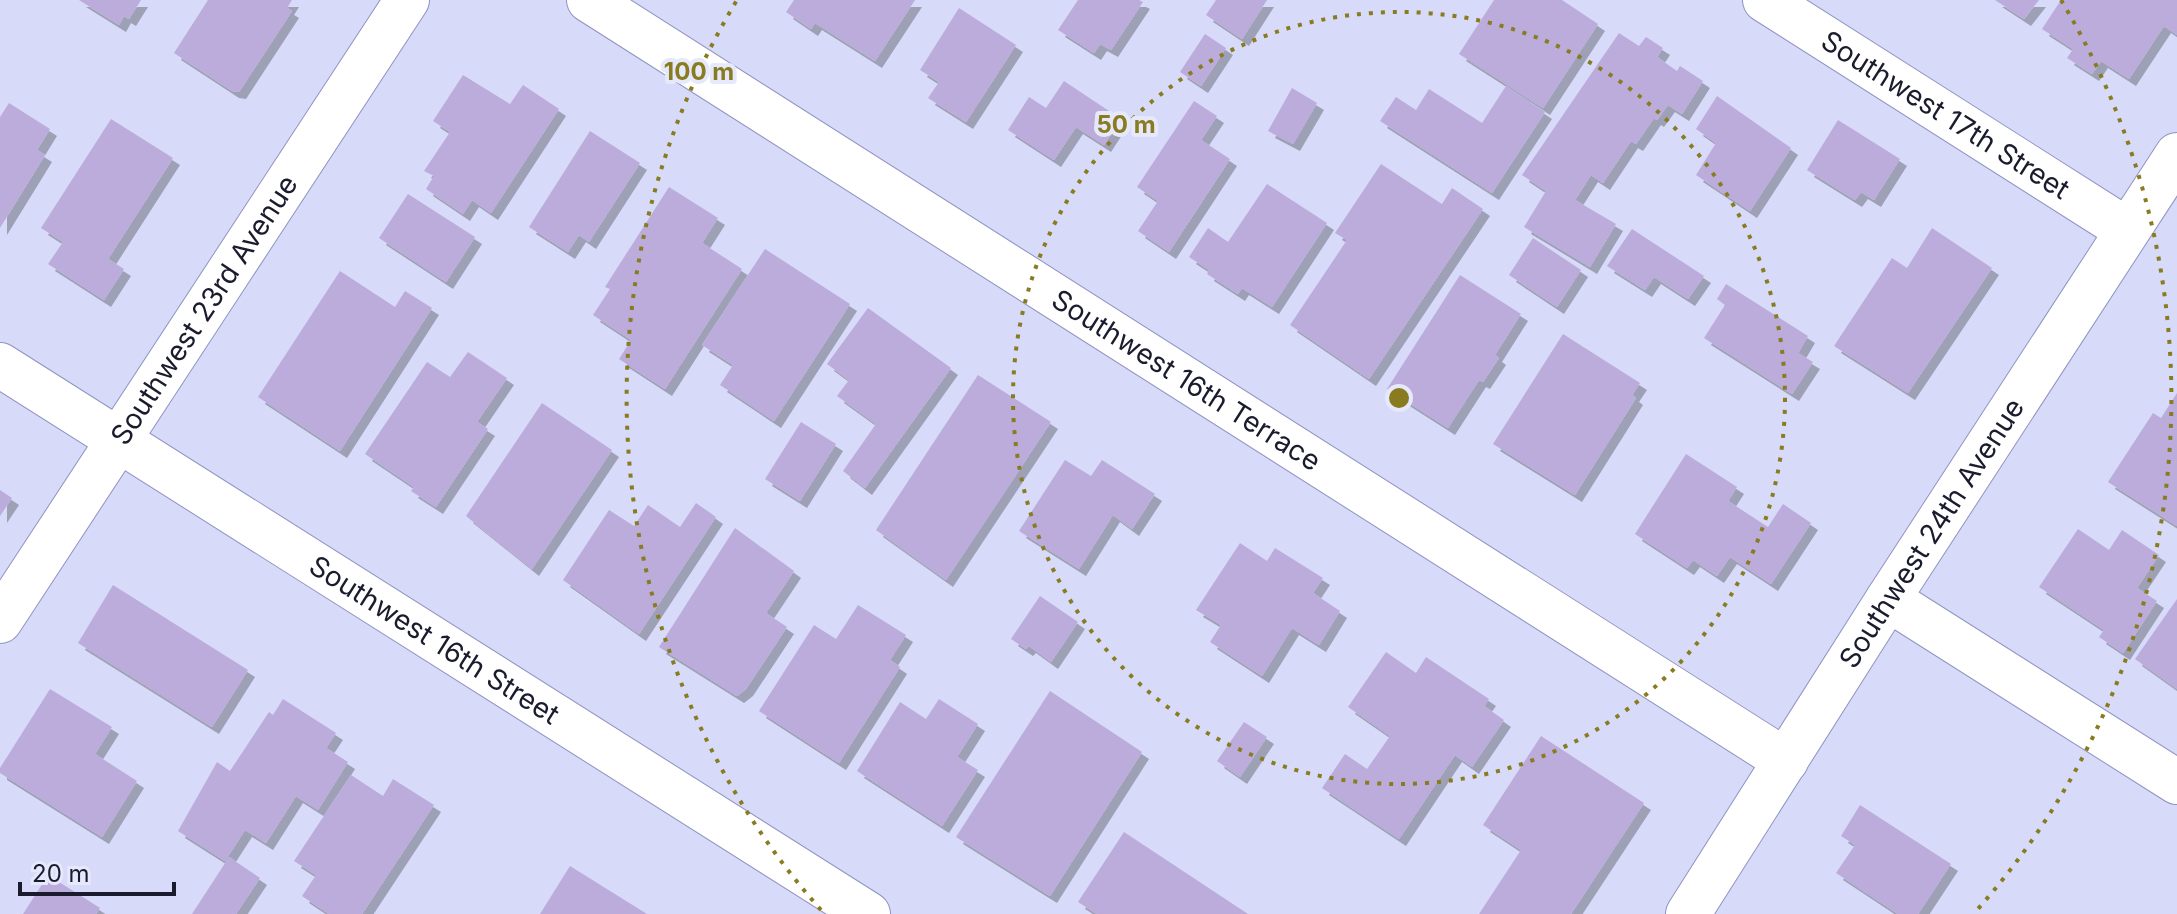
<svg xmlns="http://www.w3.org/2000/svg" width="2177" height="914" font-family="Inter,sans-serif">
<defs>
<filter id="shadow"><feDropShadow dx="7" dy="7" stdDeviation="0" flood-color="#0004"/></filter>
</defs>
<rect width="100%" height="100%" fill="#d7daf8"/>
<g fill="#bcacdb" filter="url(#shadow)">
<polygon points="79,0 141,0 129,19 124,16 119,25"/>
<polygon points="208,0 292,0 287,8 292,11 239,92 232,91 174,53"/>
<polygon points="794,0 915,0 875,61 815,23 811,29 786,12"/>
<polygon points="1078,0 1139,0 1143,2 1111,50 1100,44 1094,53 1058,30"/>
<polygon points="1216,0 1267,0 1242,39 1206,15"/>
<polygon points="1494,0 1562,0 1598,24 1543,108 1459,54"/>
<polygon points="1995,0 2039,0 2024,19"/>
<polygon points="2061,0 2177,0 2177,35 2164,26 2129,79 2101,61 2092,74 2067,58 2073,49 2042,29"/>
<polygon points="959,8 1016,45 966,122 928,98 939,82 920,70"/>
<polygon points="1619,33 1639,46 1646,37 1663,48 1657,57 1677,71 1680,66 1703,81 1682,114 1668,105 1657,120 1654,118 1636,144 1631,141 1603,183 1591,175 1575,200 1616,224 1590,267 1524,227 1546,191 1522,175"/>
<polygon points="1205,34 1226,48 1201,86 1180,72"/>
<polygon points="463,75 510,104 523,85 559,109 491,213 472,200 463,214 426,189 434,176 424,171 450,132 433,121"/>
<polygon points="1064,81 1121,119 1104,145 1076,127 1054,160 1008,130 1029,97 1046,108"/>
<polygon points="1506,86 1545,112 1492,193 1380,121 1396,97 1416,110 1429,89 1482,123"/>
<polygon points="1292,88 1317,103 1293,144 1268,131"/>
<polygon points="1717,96 1791,148 1750,211 1696,175 1716,143 1696,129"/>
<polygon points="1194,101 1217,116 1201,140 1230,159 1169,252 1138,231 1158,201 1137,187"/>
<polygon points="9,103 50,129 37,150 45,155 0,228 0,117"/>
<polygon points="111,119 173,158 108,259 124,269 104,300 48,264 63,242 41,228"/>
<polygon points="1838,120 1900,159 1874,200 1861,192 1855,200 1807,170"/>
<polygon points="590,131 640,163 589,242 579,235 568,252 529,227"/>
<polygon points="1381,164 1442,204 1452,188 1483,209 1369,379 1290,325 1347,240 1335,233"/>
<polygon points="1267,184 1327,223 1272,307 1242,288 1238,294 1207,274 1209,270 1189,257 1208,228 1228,242"/>
<polygon points="669,187 718,218 702,243 742,269 665,389 619,359 631,340 593,315 610,289 605,287"/>
<polygon points="408,194 475,237 446,282 379,238"/>
<polygon points="1932,228 1992,268 1908,393 1834,346 1892,258 1907,268"/>
<polygon points="1632,229 1704,276 1688,299 1654,277 1645,290 1607,266"/>
<polygon points="1533,238 1581,270 1557,307 1509,275"/>
<polygon points="765,249 850,304 774,421 720,385 733,365 702,345"/>
<polygon points="340,271 395,307 405,291 432,308 340,451 258,397"/>
<polygon points="1460,275 1521,314 1495,355 1499,358 1483,382 1479,380 1448,428 1387,389"/>
<polygon points="1726,284 1808,336 1798,353 1813,362 1792,394 1704,338 1725,305 1717,299"/>
<polygon points="868,308 951,368 865,488 843,471 876,424 837,396 849,380 827,364"/>
<polygon points="1563,334 1640,383 1632,395 1636,398 1575,495 1493,444"/>
<polygon points="468,352 507,378 477,422 488,429 436,507 411,491 414,487 365,454 427,362 450,377"/>
<polygon points="978,375 1051,422 946,580 876,530"/>
<polygon points="2177,393 2177,526 2108,482 2153,413 2161,418"/>
<polygon points="542,403 612,450 532,569 466,516"/>
<polygon points="801,422 836,444 800,501 765,479"/>
<polygon points="1686,454 1737,487 1728,501 1768,527 1783,504 1811,523 1771,584 1730,557 1717,576 1693,560 1687,568 1635,534"/>
<polygon points="1065,460 1091,476 1102,460 1155,494 1132,529 1113,515 1079,569 1019,531"/>
<polygon points="0,490 12,498 0,516"/>
<polygon points="696,503 716,517 639,634 563,580 609,510 634,526 648,505 680,527"/>
<polygon points="735,528 794,571 766,613 787,627 746,689 737,696 659,647"/>
<polygon points="2078,529 2109,550 2122,530 2159,555 2137,588 2157,601 2123,653 2099,637 2104,630 2039,587"/>
<polygon points="1240,543 1267,561 1275,548 1323,578 1313,593 1340,611 1319,645 1292,628 1262,676 1210,642 1221,625 1196,610"/>
<polygon points="113,585 248,670 212,727 78,643"/>
<polygon points="1040,596 1078,622 1051,662 1029,646 1026,649 1011,639"/>
<polygon points="2177,599 2177,689 2135,659"/>
<polygon points="858,605 906,635 890,660 900,667 839,763 759,711 814,625 836,639"/>
<polygon points="1386,652 1416,673 1426,657 1489,699 1484,706 1504,720 1472,767 1455,755 1399,839 1322,788 1345,754 1367,769 1390,736 1348,707"/>
<polygon points="50,689 112,727 95,754 137,781 102,837 0,773 0,768"/>
<polygon points="1050,691 1142,752 1050,896 956,837"/>
<polygon points="283,699 336,733 326,748 348,762 318,810 296,796 266,843 245,830 225,861 178,831 217,762 230,771 269,712 273,715"/>
<polygon points="939,699 978,724 957,757 978,770 942,826 857,771 900,702 926,719"/>
<polygon points="1244,722 1267,737 1240,777 1217,761"/>
<polygon points="1541,736 1644,803 1571,914 1479,914 1521,850 1483,825"/>
<polygon points="351,775 383,796 393,779 434,805 362,914 329,914 302,896 316,875 294,861"/>
<polygon points="1860,805 1951,864 1918,914 1898,914 1836,873 1855,845 1841,836"/>
<polygon points="1124,832 1248,914 1097,914 1078,902"/>
<polygon points="229,857 260,878 236,914 192,914"/>
<polygon points="570,866 647,914 540,914"/>
<polygon points="48,875 100,908 96,914 23,914"/>
</g>
<g fill="none" stroke-linecap="round" stroke-linejoin="round">
<defs>
<g id="street">
<path id="s1" d="M589,0L1786,761"/>
<path id="s2" d="M1765,0L2127,230"/>
<polyline points="1888,599 2177,782"/>
<path id="s3" d="M0,621L407,0"/>
<path id="s4" d="M1688,914L1888,599L2177,155"/>
</g>
<g id="secondary">
<path id="s5" d="M0,365L868,914"/>
</g>
</defs>
<use href="#street" stroke="#9093c1" stroke-width="46"/>
<use href="#secondary" stroke="#9093c1" stroke-width="46"/>
<use href="#street" stroke="#fff" stroke-width="44"/>
<use href="#secondary" stroke="#fff" stroke-width="44"/>
</g>
<g fill="none" stroke="#887b20" stroke-width="4" stroke-dasharray="4 8">
<circle cx="1399" cy="398" r="386"/>
<path d="M821 910A772 772 0 0 1 737 0M2061 0A772 772 0 0 1 1977 910"/>
</g>
<g text-anchor="middle" dominant-baseline="central" stroke-width="8" stroke-linejoin="round" paint-order="stroke">
<g font-size="28" fill="#1a1b2d" stroke="#e6e8fc">
<text stroke="none"><textPath href="#s2" startOffset="214">Southwest 17th Street</textPath></text>
<text stroke="none"><textPath href="#s3" startOffset="372">Southwest 23rd Avenue</textPath></text>
<text stroke="none"><textPath href="#s1" startOffset="708">Southwest 16th Terrace</textPath></text>
<text stroke="none"><textPath href="#s4" startOffset="452">Southwest 24th Avenue</textPath></text>
<text stroke="none"><textPath href="#s5" startOffset="514">Southwest 16th Street</textPath></text>
</g>
</g>
<circle cx="1399" cy="398" r="12" fill="#887b20" stroke="#e6e8fc" stroke-width="4"/>
<g font-size="24" text-anchor="middle" font-weight="bold" fill="#887b20" stroke="#e6e8fc" stroke-width="8" stroke-linejoin="round" paint-order="stroke">
<text x="699" y="80">100 m</text>
<text x="1126" y="133">50 m</text>
</g>
<path d="M20 882v12h154v-12" fill="none" stroke="#1a1b2d" stroke-width="4"/>
<text x="32" y="882" font-size="24" fill="#1a1b2d" stroke="#e6e8fc" stroke-width="6" paint-order="stroke">20 m</text>
</svg>
